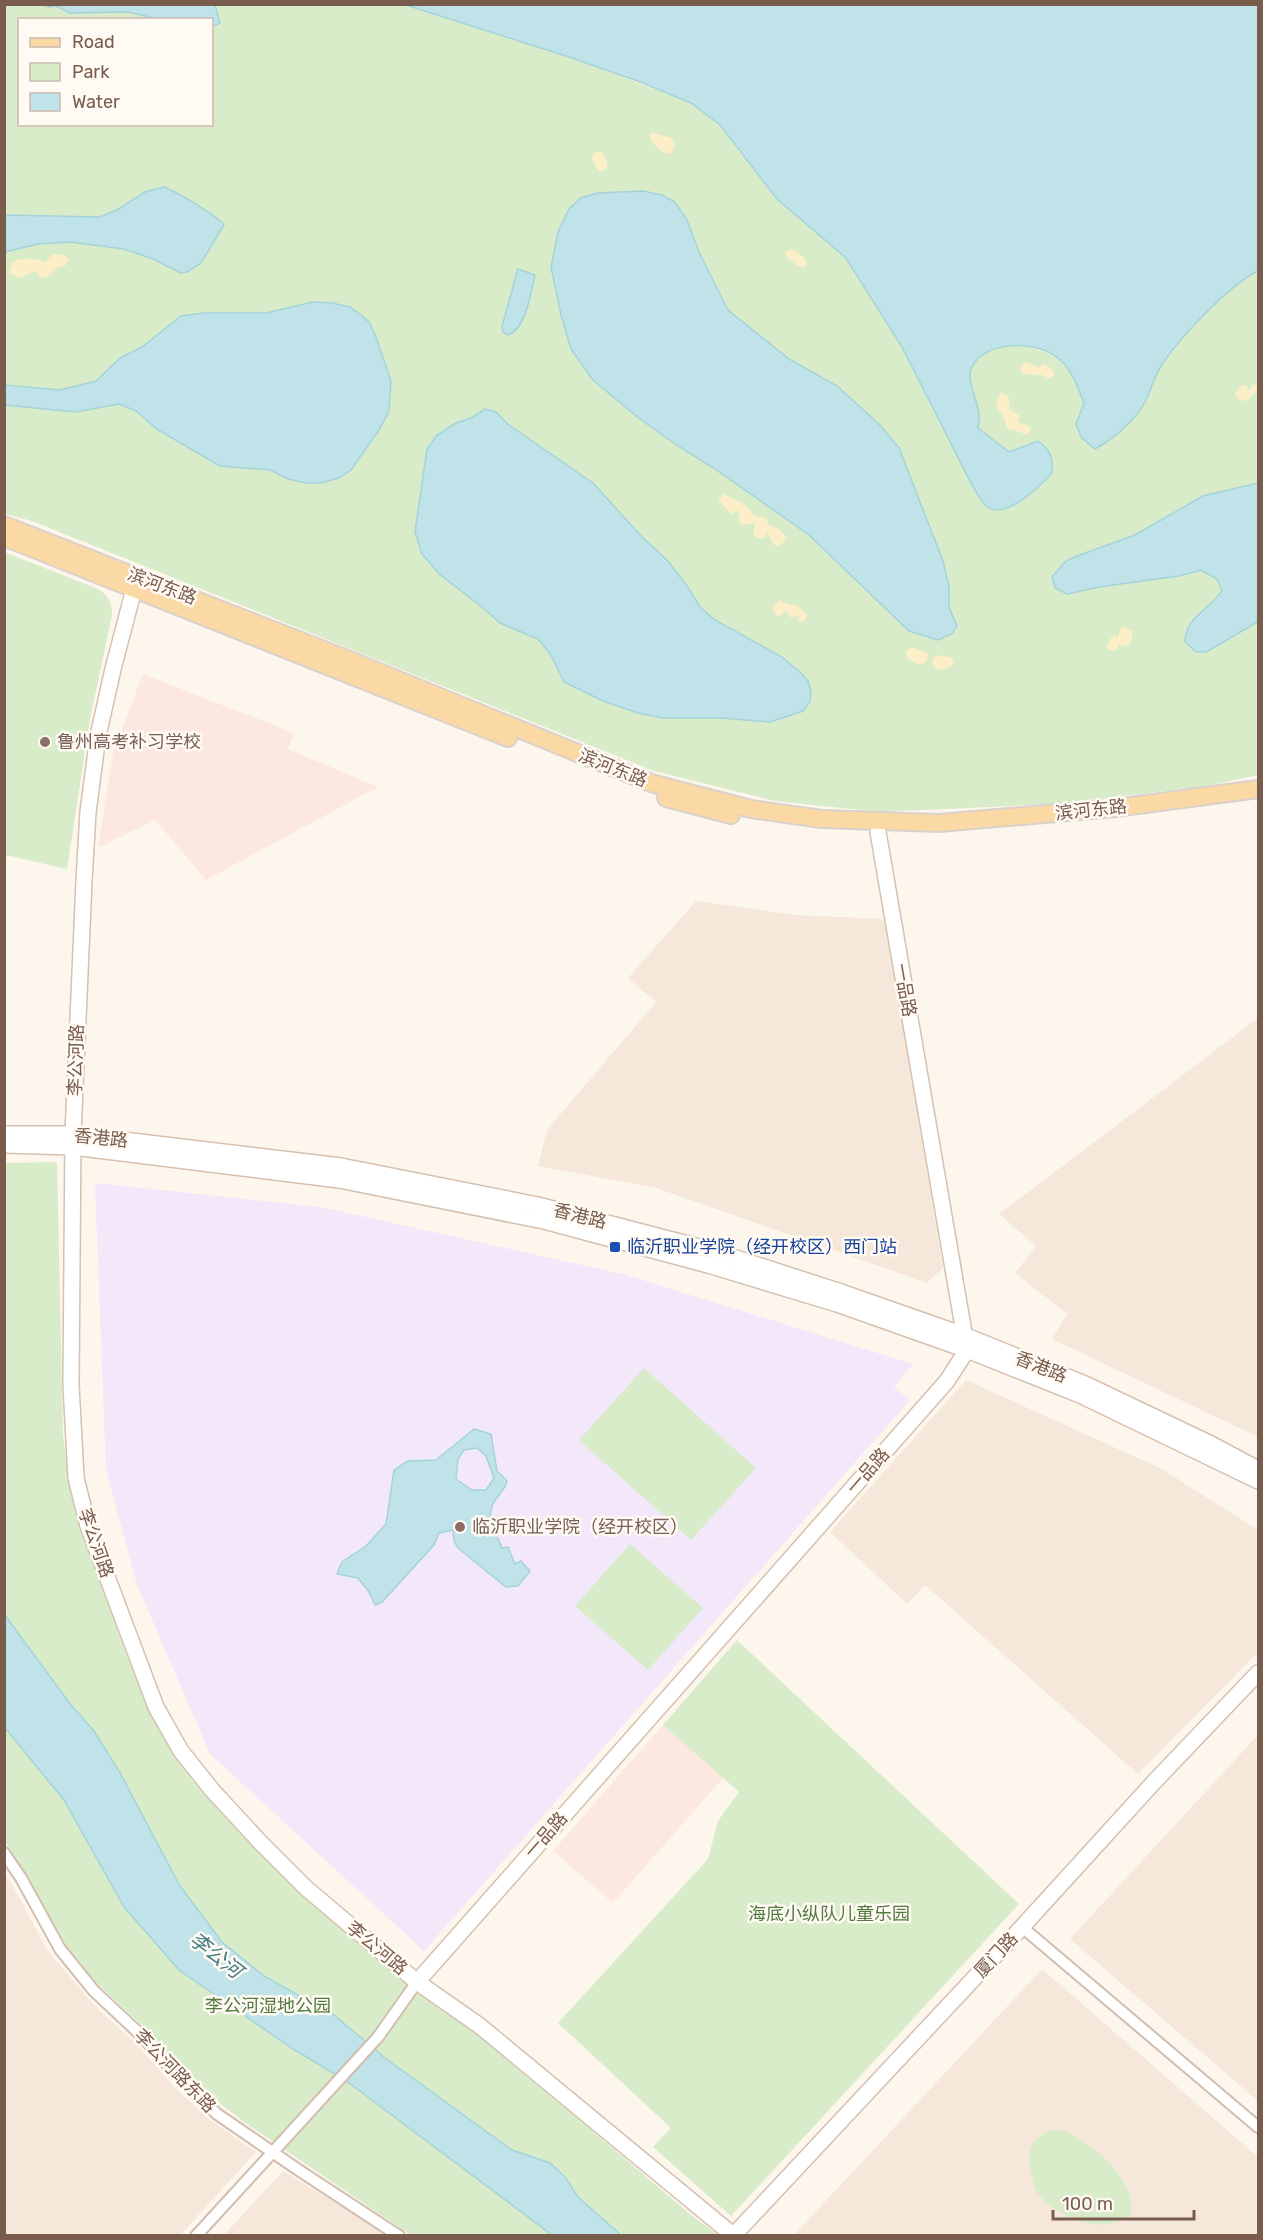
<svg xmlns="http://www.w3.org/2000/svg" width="1263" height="2240" font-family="Rubik,'Noto Sans SC',sans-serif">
<rect width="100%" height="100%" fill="#fdf6ec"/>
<g fill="#f5e8da">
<polygon points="696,901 795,915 885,919 943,1268 927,1283 656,1188 538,1166 547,1130 656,1002 628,978"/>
<polygon points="1258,1018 1258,1437 1052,1339 1067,1314 1015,1273 1036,1246 999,1214"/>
<polygon points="966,1380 1162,1469 1258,1530 1258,1652 1138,1774 925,1585 907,1604 830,1532"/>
<polygon points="1258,1735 1258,2101 1070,1939"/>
<polygon points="5,1875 14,1888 47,1950 94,2005 136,2044 173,2086 210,2120 256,2152 180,2235 5,2235"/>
<polygon points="1042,1969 1258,2157 1258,2235 793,2236"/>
<polygon points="283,2171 365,2221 386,2235 224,2235"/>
</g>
<g fill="#fde8e0">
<polygon points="143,674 294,733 288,749 378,787 206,880 155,820 98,848 113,753"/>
<polygon points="663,1725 723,1778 613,1903 553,1851"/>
</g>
<polygon fill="#f3e8fa" points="95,1183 321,1207 623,1274 913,1364 894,1387 910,1400 424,1951 210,1754 137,1585 106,1470"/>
<g fill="#d8ecc9" fill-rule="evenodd">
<path d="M4,5H406L572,58L691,103L720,125L741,154L814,229L846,258L902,347L941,426L1009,452L978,428C979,423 979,418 979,414C978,403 968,382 970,373C980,333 1049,342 1069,369C1076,378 1080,392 1084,403L1076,424L1109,442C1121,430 1134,419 1144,405C1151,394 1153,378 1160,367C1178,339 1229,284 1258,271V775L1207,786L1056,804L880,812L775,801L654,771L32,521L5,514ZM20,20H212V124H20Z"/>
<path d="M4,552L98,589C109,596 112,602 112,615L90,719L67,869L5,855Z"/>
<polygon points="57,1162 63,1434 69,1483 80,1529 132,1669 160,1732 191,1779 244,1838 300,1894 423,1996 473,2029 691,2215 718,2235 410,2235 244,2122 190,2080 150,2033 88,1975 67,1947 5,1841 4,1163"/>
<polygon points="644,1368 756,1468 691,1540 579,1440"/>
<polygon points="630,1544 703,1608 648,1670 575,1606"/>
<polygon points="737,1640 1019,1904 731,2216 653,2147 671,2128 558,2023 708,1859 718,1821 739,1792 663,1725"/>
<path d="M1052,2130C1058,2131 1065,2130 1070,2133C1095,2146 1138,2183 1131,2214C1105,2237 1062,2219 1040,2196C1035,2191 1033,2182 1032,2175C1026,2152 1029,2140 1052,2130Z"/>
</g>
<g fill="#fcefc7">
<path d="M653,133L672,138L675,146L671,154C662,154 651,143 649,135Z"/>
<polygon points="600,151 603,153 608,166 602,172 598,170 592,159 593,154"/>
<path d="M790,249C796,249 805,258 807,263L805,267H799L786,256L785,252Z"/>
<path d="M62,254L69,259L65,266L58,267L49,276L41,278L35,271L20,278L9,273L12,262C23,257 35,258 45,262L52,255Z"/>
<polygon points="1026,362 1040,368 1043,364 1047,365 1054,371 1054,376 1050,379 1042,375 1024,374 1020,370 1021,366"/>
<polygon points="1254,383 1258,389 1248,400 1240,401 1235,394 1241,385 1246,385 1249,390"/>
<path d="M1001,392C1010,395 1010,401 1009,409L1020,416L1017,422L1029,426L1031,429L1028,434C1020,434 1017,429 1009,430C1005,425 1006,423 1004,418C1002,412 997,410 996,403Z"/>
<path d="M724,494C735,500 747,503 754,516L766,518L770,526L779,529L787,539L779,546L774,545L766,531V538H758L753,534L755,523L743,525L739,522V510L731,514L718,499Z"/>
<polygon points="780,600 787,604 797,605 807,614 806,620 799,622 798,616 791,618 785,610 783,614 778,616 773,611 773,606"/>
<polygon points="1125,626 1133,632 1131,643 1126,646 1118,645 1118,649 1115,651 1108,650 1107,646 1110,639 1115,636 1118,637 1120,629"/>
<path d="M912,647L928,653L927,661C918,668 913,662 906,656V651Z"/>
<path d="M939,655L952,658L954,661L952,666C943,669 938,673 932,664L933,658Z"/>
</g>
<g fill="#bfe3e8" stroke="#a5d3da" stroke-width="1.5" fill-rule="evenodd">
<polygon points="43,5 215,5 220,23 216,25 212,24 212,20 159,19 128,12 70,13 56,6 49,7"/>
<path d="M406,5H1258V271C1230,284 1176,341 1160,368C1153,379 1151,391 1145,402C1136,420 1112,440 1095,449L1081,437L1076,424L1084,403C1077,385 1071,367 1055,356C1033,340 978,340 970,373C968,382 978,403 979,414C979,418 979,423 978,428L1009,452L1038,441C1051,450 1053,458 1052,473C1040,486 1003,523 985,505C980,500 976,491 972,485L902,347L846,258L777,199L720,125L691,103L640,82L572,58Z"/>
<path d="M164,187C175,191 218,216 224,225L201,263L187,272L181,273L153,259L124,249L70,242L38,244L5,252V215L99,217L117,210L145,192Z"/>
<polygon points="643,191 662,195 675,202 687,220 699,252 728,310 789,359 837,386 879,424 899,448 943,561 949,587 949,607 957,626 952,634 938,640 909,631 809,535 718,471 675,444 636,416 593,380 571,349 561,315 551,267 558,232 569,209 581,198 597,193"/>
<path d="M518,269L535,275C531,292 526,329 508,335L503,332L502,326Z"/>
<polygon points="313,302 332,303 350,307 361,315 369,322 376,337 391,381 389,411 379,430 351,470 339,478 321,483 306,483 288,479 270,470 220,466 158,430 136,411 119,404 76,412 5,405 5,385 60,390 96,381 120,358 142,347 181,316 203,313 266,313"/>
<polygon points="485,409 496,412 509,425 593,483 642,537 668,561 687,586 700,607 715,620 782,657 800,672 808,681 811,692 810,701 803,711 770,722 721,718 663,718 638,713 603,701 564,682 551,655 538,639 500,623 482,607 439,574 422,554 415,532 427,449 437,435 456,423 471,418"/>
<path d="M1258,483V618L1256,623L1206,652H1196L1185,642C1186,615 1210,611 1222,590L1217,579L1201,570L1179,576L1099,587L1067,594L1055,588L1052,577L1066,561L1074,557L1135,535L1203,496Z"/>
<path d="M474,1429L491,1434L497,1471L507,1481C505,1490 499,1494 494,1502C485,1517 496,1533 502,1548L508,1547L515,1564L521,1561L530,1571L518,1586L506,1587L458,1548L454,1541L453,1530L439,1533L434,1545L382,1602L375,1605L369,1592L358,1578L337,1574L342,1562L366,1546L386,1524L394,1470L408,1461L436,1460ZM477,1448L486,1456L494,1478L486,1490H472L456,1479L458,1459L464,1450Z"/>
<polygon points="4,1614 71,1705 94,1731 119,1771 180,1886 222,1942 264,1976 334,2015 385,2058 512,2150 550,2163 565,2177 578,2197 621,2235 552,2235 345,2080 293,2049 179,1970 124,1907 64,1800 5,1728"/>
</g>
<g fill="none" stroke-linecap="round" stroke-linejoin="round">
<defs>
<g id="street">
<polyline points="4,1853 21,1878 60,1949 94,1991 142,2036 182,2080 217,2114 300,2171 399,2236"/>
<polyline points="1022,1927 1258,2127"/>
<polyline points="196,2236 378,2037 417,1982"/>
</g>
<g id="secondary">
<polyline points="134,589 113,669 98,736 88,812 84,881 73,1134 71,1385 76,1478 88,1526 156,1707 181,1751 212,1790 260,1842 306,1888 417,1982 480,2026 734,2236"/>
<polyline points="4,1134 73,1134 341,1166 538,1205 711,1250 841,1292 964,1335 1085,1384 1211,1444 1258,1469"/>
<polyline points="4,1145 73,1147 339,1180 544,1221 708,1265 837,1304 967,1350 1080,1395 1258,1481"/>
<polyline points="417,1982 947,1381 967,1350 878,832"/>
<polyline points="733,2236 1022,1927 1155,1781 1258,1673"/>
</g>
<g id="primary">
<polyline points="4,525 352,661 651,783 751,809 822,819 939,823 1115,808 1258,789"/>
<polyline points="4,537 508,738"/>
<polyline points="666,798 731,815"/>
</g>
</defs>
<use href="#street" stroke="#d1beb0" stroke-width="14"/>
<use href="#secondary" stroke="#d6c0b0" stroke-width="18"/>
<use href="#primary" stroke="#dad1cd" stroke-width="20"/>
<use href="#street" stroke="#fff" stroke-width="10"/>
<use href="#secondary" stroke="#fff" stroke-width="15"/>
<use href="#primary" stroke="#fbd9a5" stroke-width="16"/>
</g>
<g fill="#8d6e63" stroke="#fffaf3" stroke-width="2">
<circle cx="45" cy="742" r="6"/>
<circle cx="460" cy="1527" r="6"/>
</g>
<rect fill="#1a4fb4" stroke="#fffaf3" stroke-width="2" x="609" y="1241" width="12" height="12" rx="3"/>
<g text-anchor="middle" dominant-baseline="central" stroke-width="5" stroke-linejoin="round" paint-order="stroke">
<g font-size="18" fill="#7a5c4d" stroke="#fffaf3">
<text transform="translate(162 586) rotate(21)">滨河东路</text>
<text transform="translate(613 768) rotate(22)">滨河东路</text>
<text transform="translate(1091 810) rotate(-6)">滨河东路</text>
<text transform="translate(905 990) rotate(80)">一品路</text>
<text transform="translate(76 1060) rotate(-88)">李公河路</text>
<text transform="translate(101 1138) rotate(6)">香港路</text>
<text transform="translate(580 1216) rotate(14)">香港路</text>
<text transform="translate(1041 1367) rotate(22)">香港路</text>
<text transform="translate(868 1471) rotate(-49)">一品路</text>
<text transform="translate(96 1543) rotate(71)">李公河路</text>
<text transform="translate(546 1835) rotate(-49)">一品路</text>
<text transform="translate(377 1948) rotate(40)">李公河路</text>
<text transform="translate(996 1955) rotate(-47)">厦门路</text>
<text transform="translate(175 2071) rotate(46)">李公河路东路</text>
</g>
<g font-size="18" fill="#785e54" stroke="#fffaf3" text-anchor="start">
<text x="57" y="742">鲁州高考补习学校</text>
<text x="472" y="1527">临沂职业学院（经开校区）</text>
</g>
<g font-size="18" fill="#164399" stroke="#fffaf3" text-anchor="start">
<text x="627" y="1247">临沂职业学院（经开校区）西门站</text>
</g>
<g font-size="18" fill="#537a41" stroke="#fffaf3">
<text x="829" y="1914">海底小纵队儿童乐园</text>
<text x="268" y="2006">李公河湿地公园</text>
</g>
<g font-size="20" font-style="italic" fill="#437c86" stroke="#fffaf3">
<text transform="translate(216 1955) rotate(38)">李公河</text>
</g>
</g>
<rect width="1263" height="2240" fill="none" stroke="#7a5c4d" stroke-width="12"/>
<rect x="18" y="18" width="195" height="108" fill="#fffaf3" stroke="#cabbb1" stroke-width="1.5"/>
<rect x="30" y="38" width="30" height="9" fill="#fbd9a5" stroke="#cabbb1" stroke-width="1.5"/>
<text x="72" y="48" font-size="18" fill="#7a5c4d">Road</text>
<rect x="30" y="63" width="30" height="18" fill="#d8ecc9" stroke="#cabbb1" stroke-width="1.5"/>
<text x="72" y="78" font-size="18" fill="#7a5c4d">Park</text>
<rect x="30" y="93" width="30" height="18" fill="#bfe3e8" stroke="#cabbb1" stroke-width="1.5"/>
<text x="72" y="108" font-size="18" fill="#7a5c4d">Water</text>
<path d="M1053 2210v9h141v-9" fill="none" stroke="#7a5c4d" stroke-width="3"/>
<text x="1062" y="2210" font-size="18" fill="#7a5c4d" stroke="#fffaf3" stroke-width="4.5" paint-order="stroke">100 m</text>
</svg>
